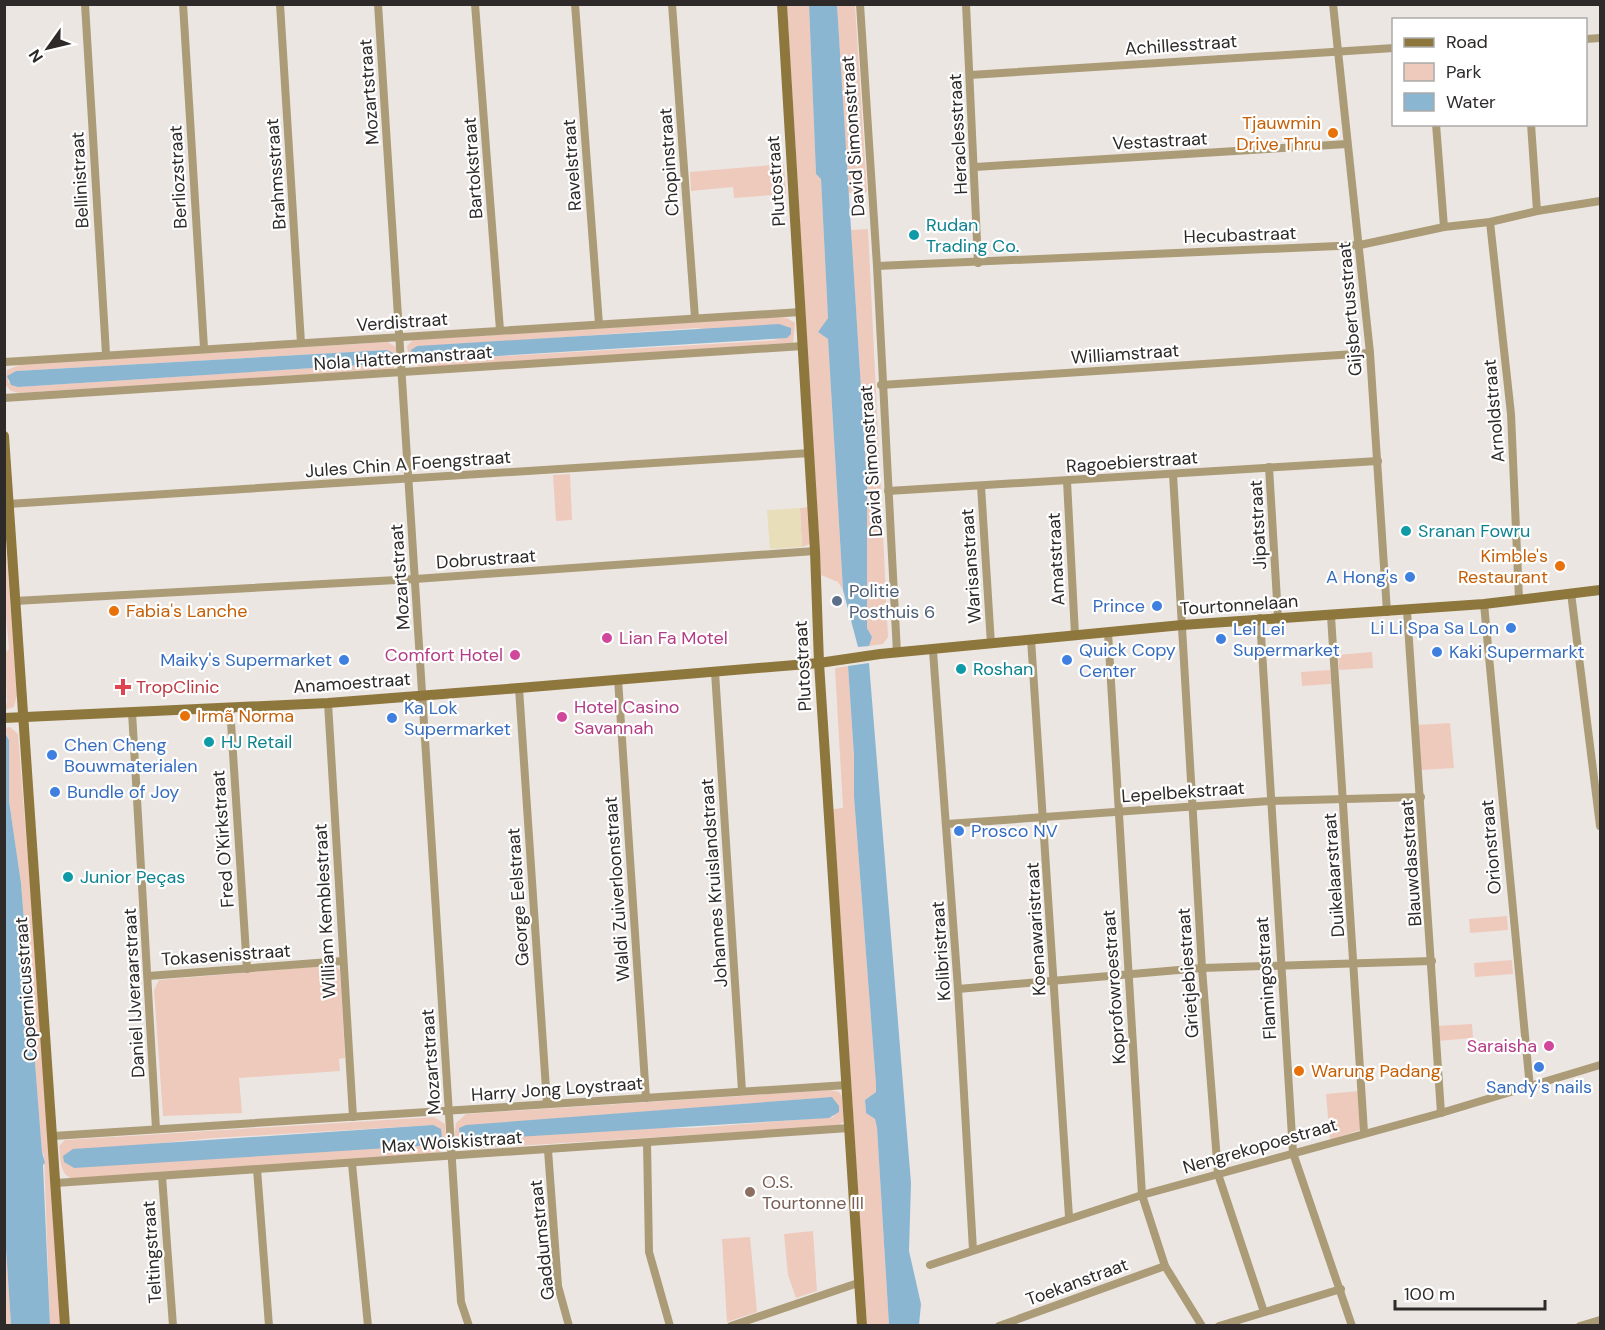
<svg xmlns="http://www.w3.org/2000/svg" width="1605" height="1330" font-family="'DM Sans',sans-serif">
<rect width="100%" height="100%" fill="#ece6e3"/>
<g fill="#eecabd" fill-rule="evenodd">
<polygon points="787,5 809,5 816,174 821,179 828,318 818,332 828,339 843,590 838,582 821,575"/>
<polygon points="837,5 855,5 867,192 848,193"/>
<polygon points="784,164 786,194 734,198 733,187 691,191 690,172"/>
<polygon points="868,229 888,637 883,644 869,646 872,637 867,628 867,484 851,230"/>
<path d="M779,317L787,318L795,323L793,343L425,368L413,365L409,361L407,346L413,340ZM696,328L780,340L417,361L414,348Z"/>
<path d="M388,342L396,347L398,363L393,369L19,393L11,391L5,384L7,370L22,364ZM387,350L393,360L388,363L18,387L8,382V376L16,371Z"/>
<polygon points="570,474 572,520 556,521 553,475"/>
<polygon points="809,507 810,544 802,547 800,508"/>
<polygon points="4,514 17,695 14,707 5,710 7,701 5,653 9,649 4,593"/>
<polygon points="1372,652 1373,668 1339,670 1338,655"/>
<polygon points="848,666 854,756 854,797 876,1084 876,1092 865,1100 866,1113 875,1119 877,1128 889,1325 867,1325 833,809 843,808 835,668"/>
<polygon points="1330,670 1331,684 1302,686 1301,672"/>
<polygon points="1450,723 1454,768 1421,770 1417,725"/>
<polygon points="10,727 18,734 37,973 60,1325 50,1325 44,1155 42,1152 21,883 9,801 9,740 4,728"/>
<polygon points="1507,916 1508,930 1470,933 1469,919"/>
<polygon points="1512,960 1513,974 1475,977 1474,963"/>
<polygon points="334,965 340,970 345,1058 339,1059 340,1071 239,1078 242,1113 163,1116 154,990 159,980"/>
<polygon points="1472,1024 1473,1038 1437,1041 1436,1026"/>
<path d="M831,1090L839,1092L842,1096L844,1122L836,1126L469,1149C456,1146 453,1136 456,1123L466,1114ZM820,1098L834,1117L692,1128L462,1126Z"/>
<polygon points="1359,1091 1360,1130 1330,1140 1326,1094"/>
<path d="M434,1117L445,1124L447,1144L439,1153L78,1180C59,1177 61,1163 59,1146L65,1140ZM433,1125L67,1152L214,1138Z"/>
<polygon points="4,1218 11,1325 5,1325"/>
<polygon points="813,1231 817,1291 796,1298 788,1275 784,1234"/>
<polygon points="750,1237 757,1312 727,1322 722,1239"/>
</g>
<polygon fill="#e8deb9" points="800,508 802,547 770,549 767,510"/>
<g fill="#8bb6d2">
<polygon points="809,5 837,5 867,484 867,628 872,637 869,646 858,647 843,590 828,339 818,332 828,318 821,179 816,174"/>
<polygon points="779,324 791,328 791,334 787,338 417,361 411,356 411,350 417,346"/>
<polygon points="387,350 393,353 393,360 388,363 361,365 18,387 11,385 7,376 16,371"/>
<polygon points="869,663 911,1183 909,1251 921,1304 919,1325 889,1325 877,1128 875,1119 866,1113 865,1100 876,1092 876,1084 854,797 854,756 848,666"/>
<polygon points="4,731 9,740 9,801 21,883 42,1152 45,1163 43,1165 50,1325 11,1325 4,1218"/>
<polygon points="832,1097 839,1106 839,1112 829,1118 467,1140 460,1136 459,1128 466,1125"/>
<polygon points="433,1125 441,1129 442,1137 435,1145 74,1168 64,1162 63,1156 73,1149"/>
</g>
<g fill="none" stroke-linecap="round" stroke-linejoin="round">
<g stroke="#ab9c77" stroke-width="8">
<polyline points="85,4 106,354"/>
<polyline points="183,4 204,348"/>
<polyline points="280,4 301,343"/>
<polyline points="378,4 461,1302 469,1326"/>
<polyline points="475,4 500,330"/>
<polyline points="575,4 599,324"/>
<polyline points="672,4 695,318"/>
<polyline points="860,4 877,266 897,653"/>
<polyline points="966,4 978,263"/>
<polyline points="1333,4 1370,353 1387,612"/>
<polyline points="1586,39 1600,38"/>
<polyline points="970,75 1394,48"/>
<polyline points="1436,124 1444,227"/>
<polyline points="1531,124 1537,211"/>
<polyline points="975,167 1347,144"/>
<polyline points="1490,222 1511,414 1519,599"/>
<polyline points="877,266 1360,245 1444,227 1490,222 1537,211 1600,201"/>
<polyline points="4,362 801,312"/>
<polyline points="881,385 1370,353"/>
<polyline points="4,398 803,346"/>
<polyline points="1269,467 1278,617"/>
<polyline points="1173,474 1202,968 1218,1174 1264,1312"/>
<polyline points="1067,481 1075,635"/>
<polyline points="981,486 991,644"/>
<polyline points="888,491 1378,461"/>
<polyline points="8,504 810,453"/>
<polyline points="1571,593 1600,826"/>
<polyline points="15,601 415,579 815,551"/>
<polyline points="1484,604 1530,1088"/>
<polyline points="1407,611 1441,1113"/>
<polyline points="1331,616 1364,1132"/>
<polyline points="1260,618 1293,1153 1352,1326"/>
<polyline points="1108,632 1142,1195 1165,1266 1202,1326"/>
<polyline points="1031,639 1069,1217"/>
<polyline points="933,651 958,989 973,1250"/>
<polyline points="715,672 742,1091"/>
<polyline points="618,679 646,1098"/>
<polyline points="519,688 547,1104"/>
<polyline points="328,703 353,1117"/>
<polyline points="230,707 247,969"/>
<polyline points="132,712 156,1129"/>
<polyline points="947,824 1270,801 1421,797"/>
<polyline points="148,976 342,961"/>
<polyline points="958,989 1202,968 1432,961"/>
<polyline points="53,1136 847,1085"/>
<polyline points="647,1143 649,1252 670,1326"/>
<polyline points="548,1150 558,1286 569,1326"/>
<polyline points="352,1164 368,1326"/>
<polyline points="257,1169 269,1326"/>
<polyline points="162,1176 173,1326"/>
<polyline points="56,1183 849,1128"/>
<polyline points="930,1265 1142,1195 1441,1113 1600,1065"/>
<polyline points="731,1326 858,1283"/>
<polyline points="999,1326 1165,1266"/>
<polyline points="1219,1326 1341,1289"/>
<polyline points="1580,1326 1600,1320"/>
</g>
<g stroke="#8e773d" stroke-width="10">
<polyline points="782,4 815,551 819,663 862,1326"/>
<polyline points="4,436 65,1326"/>
<polyline points="4,718 328,703 519,688 819,663 880,654 1182,625 1484,604 1600,590"/>
</g>
</g>
<g fill="#e8710a" stroke="#fff" stroke-width="2">
<circle cx="1333" cy="133" r="6"/>
<circle cx="1560" cy="566" r="6"/>
<circle cx="114" cy="611" r="6"/>
<circle cx="185" cy="716" r="6"/>
<circle cx="1299" cy="1071" r="6"/>
</g>
<g fill="#0f9aa8" stroke="#fff" stroke-width="2">
<circle cx="914" cy="235" r="6"/>
<circle cx="1406" cy="531" r="6"/>
<circle cx="961" cy="669" r="6"/>
<circle cx="209" cy="742" r="6"/>
<circle cx="68" cy="877" r="6"/>
</g>
<g fill="#3f7fe0" stroke="#fff" stroke-width="2">
<circle cx="1410" cy="577" r="6"/>
<circle cx="1157" cy="606" r="6"/>
<circle cx="1511" cy="628" r="6"/>
<circle cx="1221" cy="639" r="6"/>
<circle cx="1437" cy="652" r="6"/>
<circle cx="344" cy="660" r="6"/>
<circle cx="1067" cy="660" r="6"/>
<circle cx="392" cy="718" r="6"/>
<circle cx="52" cy="755" r="6"/>
<circle cx="55" cy="792" r="6"/>
<circle cx="959" cy="831" r="6"/>
<circle cx="1539" cy="1067" r="6"/>
</g>
<circle fill="#5c6f8a" stroke="#fff" stroke-width="2" cx="837" cy="601" r="6"/>
<g fill="#d1479c" stroke="#fff" stroke-width="2">
<circle cx="607" cy="638" r="6"/>
<circle cx="515" cy="655" r="6"/>
<circle cx="562" cy="717" r="6"/>
<circle cx="1549" cy="1046" r="6"/>
</g>
<path fill="#e0444e" stroke="#fff" stroke-width="2" d="M120 678h6v6h6v6h-6v6h-6v-6h-6v-6h6z"/>
<circle fill="#8d6e63" stroke="#fff" stroke-width="2" cx="750" cy="1192" r="6"/>
<g text-anchor="middle" dominant-baseline="central" stroke-width="4.5" stroke-linejoin="round" paint-order="stroke">
<g font-size="18" fill="#2d2a29" stroke="#fff">
<text transform="translate(1181 45) rotate(-4)">Achillesstraat</text>
<text transform="translate(369 92) rotate(-94)">Mozartstraat</text>
<text transform="translate(958 134) rotate(-93)">Heraclesstraat</text>
<text transform="translate(853 136) rotate(-94)">David Simonsstraat</text>
<text transform="translate(1160 141) rotate(-3)">Vestastraat</text>
<text transform="translate(669 162) rotate(-94)">Chopinstraat</text>
<text transform="translate(572 165) rotate(-94)">Ravelstraat</text>
<text transform="translate(473 168) rotate(-94)">Bartokstraat</text>
<text transform="translate(276 174) rotate(-94)">Brahmsstraat</text>
<text transform="translate(178 177) rotate(-93)">Berliozstraat</text>
<text transform="translate(80 180) rotate(-93)">Bellinistraat</text>
<text transform="translate(776 181) rotate(-94)">Plutostraat</text>
<text transform="translate(1240 235) rotate(-2)">Hecubastraat</text>
<text transform="translate(1350 309) rotate(-95)">Gijsbertusstraat</text>
<text transform="translate(402 322) rotate(-4)">Verdistraat</text>
<text transform="translate(1125 354) rotate(-4)">Williamstraat</text>
<text transform="translate(403 358) rotate(-4)">Nola Hattermanstraat</text>
<text transform="translate(1494 411) rotate(-95)">Arnoldstraat</text>
<text transform="translate(871 461) rotate(-94)">David Simonstraat</text>
<text transform="translate(1132 462) rotate(-4)">Ragoebierstraat</text>
<text transform="translate(408 464) rotate(-4)">Jules Chin A Foengstraat</text>
<text transform="translate(1258 525) rotate(-93)">Jipatstraat</text>
<text transform="translate(486 559) rotate(-4)">Dobrustraat</text>
<text transform="translate(1056 559) rotate(-93)">Amatstraat</text>
<text transform="translate(971 566) rotate(-94)">Warisanstraat</text>
<text transform="translate(400 577) rotate(-94)">Mozartstraat</text>
<text transform="translate(1239 605) rotate(-4)">Tourtonnelaan</text>
<text transform="translate(803 666) rotate(-93)">Plutostraat</text>
<text transform="translate(352 683) rotate(-4)">Anamoestraat</text>
<text transform="translate(1183 792) rotate(-4)">Lepelbekstraat</text>
<text transform="translate(223 839) rotate(-94)">Fred O'Kirkstraat</text>
<text transform="translate(1491 847) rotate(-95)">Orionstraat</text>
<text transform="translate(1411 863) rotate(-94)">Blauwdasstraat</text>
<text transform="translate(1334 875) rotate(-94)">Duikelaarstraat</text>
<text transform="translate(714 883) rotate(-94)">Johannes Kruislandstraat</text>
<text transform="translate(617 889) rotate(-94)">Waldi Zuiverloonstraat</text>
<text transform="translate(518 897) rotate(-94)">George Eelstraat</text>
<text transform="translate(325 911) rotate(-93)">William Kemblestraat</text>
<text transform="translate(1036 929) rotate(-93)">Koenawaristraat</text>
<text transform="translate(941 951) rotate(-94)">Kolibristraat</text>
<text transform="translate(226 955) rotate(-4)">Tokasenisstraat</text>
<text transform="translate(1188 973) rotate(-94)">Grietjebiestraat</text>
<text transform="translate(1266 978) rotate(-94)">Flamingostraat</text>
<text transform="translate(1114 987) rotate(-94)">Koprofowroestraat</text>
<text transform="translate(26 989) rotate(-94)">Copernicusstraat</text>
<text transform="translate(134 993) rotate(-93)">Daniel IJveraarstraat</text>
<text transform="translate(431 1062) rotate(-94)">Mozartstraat</text>
<text transform="translate(557 1089) rotate(-4)">Harry Jong Loystraat</text>
<text transform="translate(452 1142) rotate(-4)">Max Woiskistraat</text>
<text transform="translate(1260 1146) rotate(-16)">Nengrekopoestraat</text>
<text transform="translate(542 1240) rotate(-96)">Gaddumstraat</text>
<text transform="translate(152 1252) rotate(-94)">Teltingstraat</text>
<text transform="translate(1077 1282) rotate(-20)">Toekanstraat</text>
</g>
<g font-size="18" fill="#c56008" stroke="#fff" text-anchor="start">
<text x="1321" y="123" text-anchor="end">Tjauwmin<tspan x="1321" dy="21">Drive Thru</tspan></text>
<text x="1548" y="556" text-anchor="end">Kimble's<tspan x="1548" dy="21">Restaurant</tspan></text>
<text x="126" y="611">Fabia's Lanche</text>
<text x="197" y="716">Irmã Norma</text>
<text x="1311" y="1071">Warung Padang</text>
</g>
<g font-size="18" fill="#0d838f" stroke="#fff" text-anchor="start">
<text x="926" y="225">Rudan<tspan x="926" dy="21">Trading Co.</tspan></text>
<text x="1418" y="531">Sranan Fowru</text>
<text x="973" y="669">Roshan</text>
<text x="221" y="742">HJ Retail</text>
<text x="80" y="877">Junior Peças</text>
</g>
<g font-size="18" fill="#366cbe" stroke="#fff" text-anchor="start">
<text x="1398" y="577" text-anchor="end">A Hong's</text>
<text x="1145" y="606" text-anchor="end">Prince</text>
<text x="1499" y="628" text-anchor="end">Li Li Spa Sa Lon</text>
<text x="1233" y="629">Lei Lei<tspan x="1233" dy="21">Supermarket</tspan></text>
<text x="1079" y="650">Quick Copy<tspan x="1079" dy="21">Center</tspan></text>
<text x="1449" y="652">Kaki Supermarkt</text>
<text x="332" y="660" text-anchor="end">Maiky's Supermarket</text>
<text x="404" y="708">Ka Lok<tspan x="404" dy="21">Supermarket</tspan></text>
<text x="64" y="745">Chen Cheng<tspan x="64" dy="21">Bouwmaterialen</tspan></text>
<text x="67" y="792">Bundle of Joy</text>
<text x="971" y="831">Prosco NV</text>
<text x="1539" y="1087" text-anchor="middle">Sandy's nails</text>
</g>
<g font-size="18" fill="#4e5e75" stroke="#fff" text-anchor="start">
<text x="849" y="591">Politie<tspan x="849" dy="21">Posthuis 6</tspan></text>
</g>
<g font-size="18" fill="#b23c85" stroke="#fff" text-anchor="start">
<text x="619" y="638">Lian Fa Motel</text>
<text x="503" y="655" text-anchor="end">Comfort Hotel</text>
<text x="574" y="707">Hotel Casino<tspan x="574" dy="21">Savannah</tspan></text>
<text x="1537" y="1046" text-anchor="end">Saraisha</text>
</g>
<g font-size="18" fill="#be3a42" stroke="#fff" text-anchor="start">
<text x="136" y="687">TropClinic</text>
</g>
<g font-size="18" fill="#785e54" stroke="#fff" text-anchor="start">
<text x="762" y="1182">O.S.<tspan x="762" dy="21">Tourtonne III</tspan></text>
</g>
</g>
<rect width="1605" height="1330" fill="none" stroke="#2d2a29" stroke-width="12"/>
<rect x="1392" y="18" width="195" height="108" fill="#ffffff" stroke="#abaaa9" stroke-width="1.5"/>
<rect x="1404" y="38" width="30" height="9" fill="#8e773d" stroke="#abaaa9" stroke-width="1.5"/>
<text x="1446" y="48" font-size="18" fill="#2d2a29">Road</text>
<rect x="1404" y="63" width="30" height="18" fill="#eecabd" stroke="#abaaa9" stroke-width="1.5"/>
<text x="1446" y="78" font-size="18" fill="#2d2a29">Park</text>
<rect x="1404" y="93" width="30" height="18" fill="#8bb6d2" stroke="#abaaa9" stroke-width="1.5"/>
<text x="1446" y="108" font-size="18" fill="#2d2a29">Water</text>
<g transform="translate(48 48) rotate(236)" stroke="#ffffff" stroke-width="4.5" paint-order="stroke">
<path d="M0-4.5L10 22L0 15L-10 22Z" fill="#2d2a29"/>
<text y="-9" font-size="16" font-weight="bold" text-anchor="middle" fill="#2d2a29">N</text>
</g>
<path d="M1395 1300v9h150v-9" fill="none" stroke="#2d2a29" stroke-width="3"/>
<text x="1404" y="1300" font-size="18" fill="#2d2a29" stroke="#ffffff" stroke-width="4.5" paint-order="stroke">100 m</text>
</svg>
